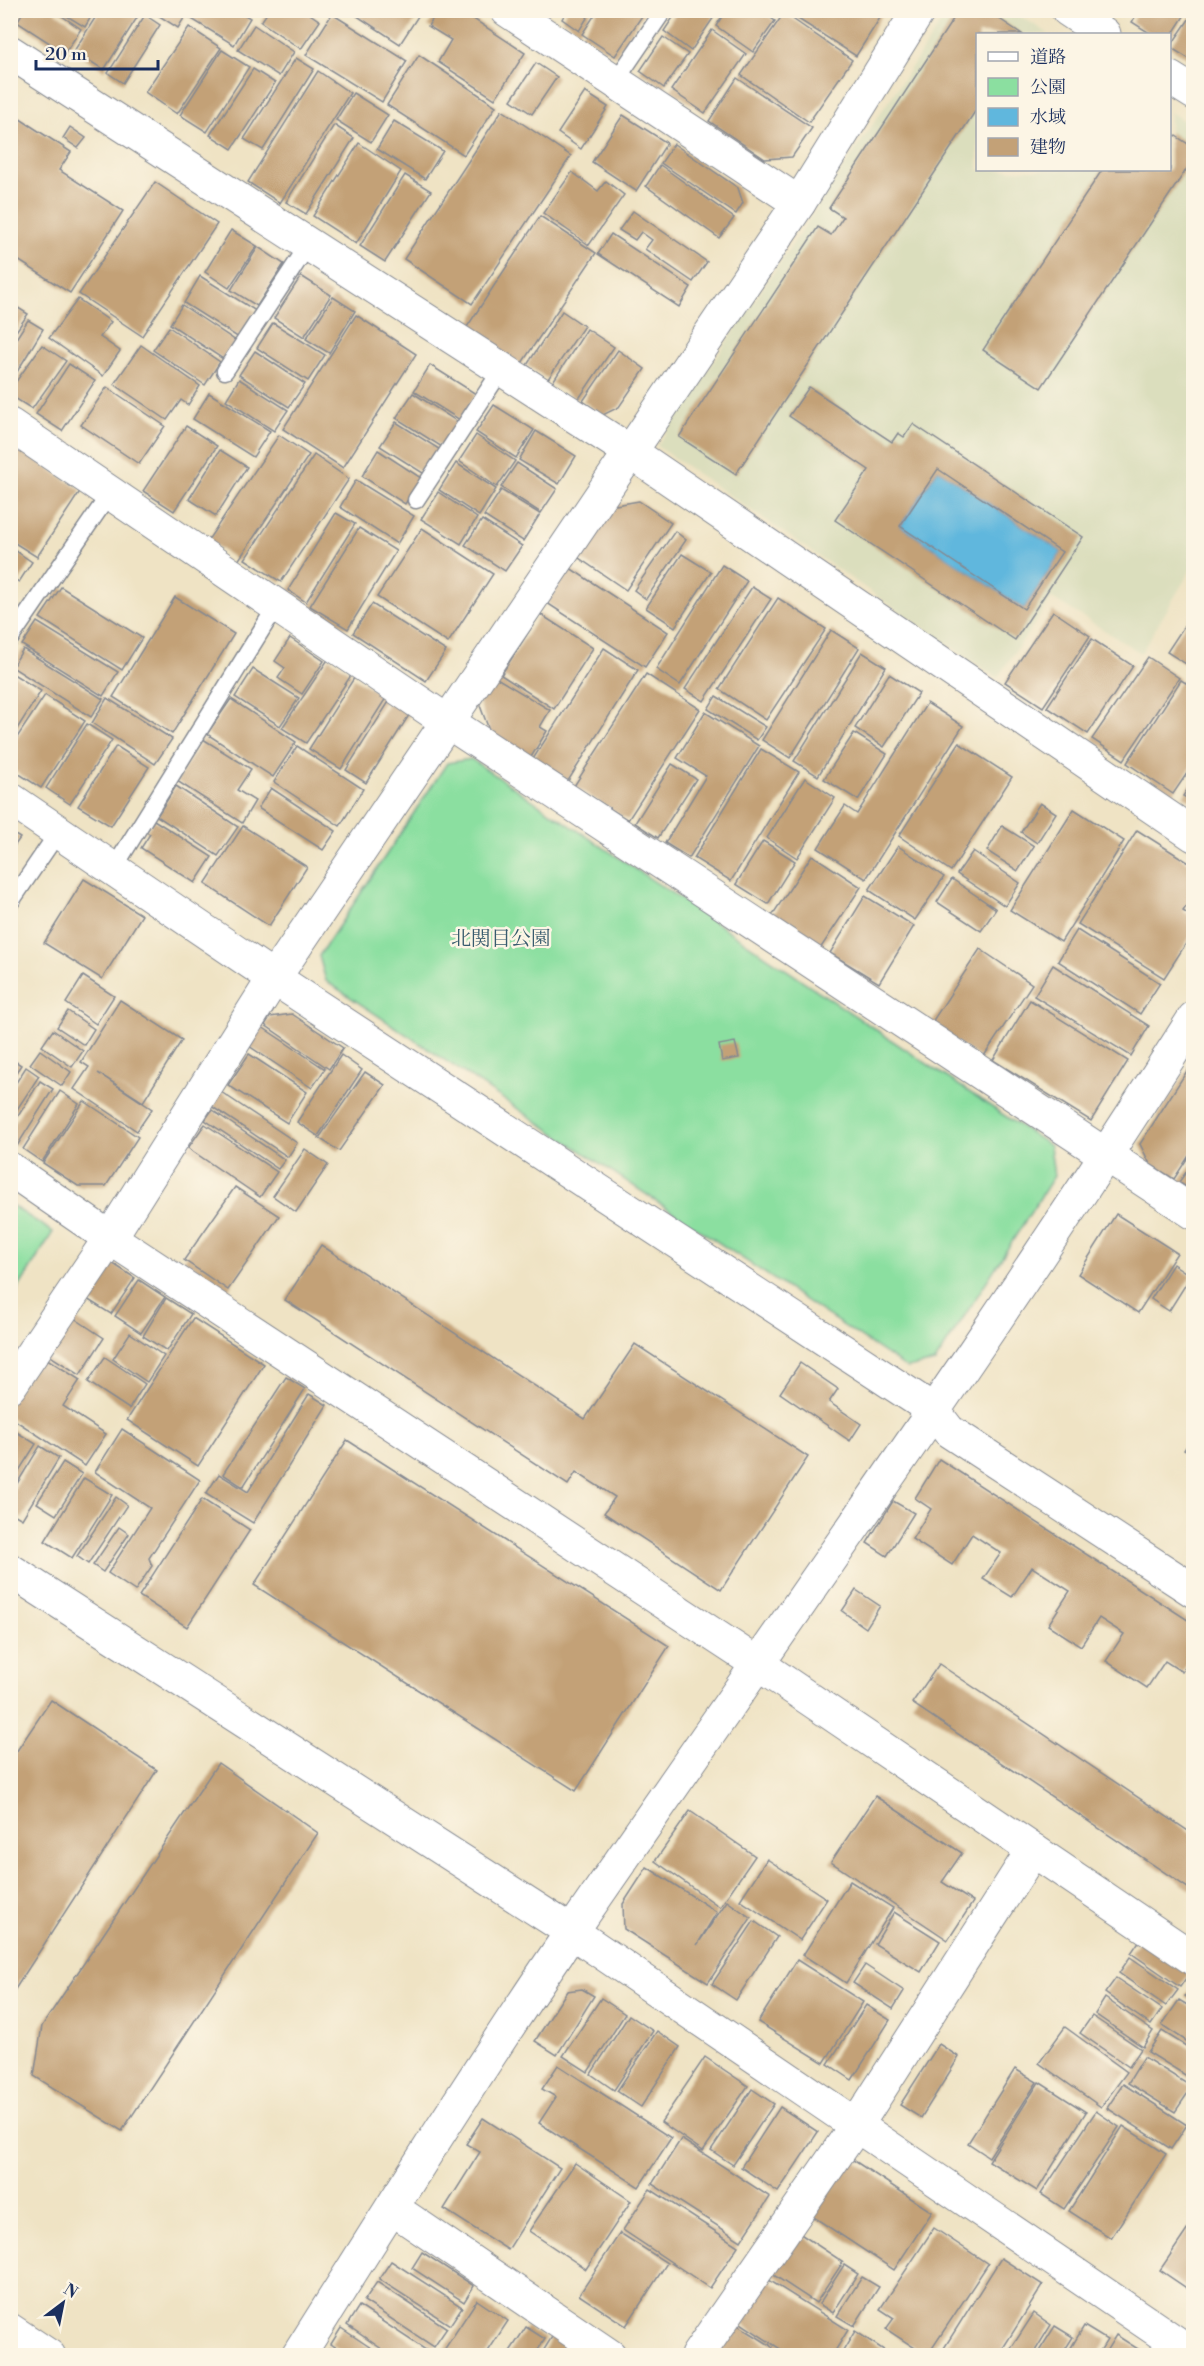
<svg xmlns="http://www.w3.org/2000/svg" width="1204" height="2366" font-family="'Libre Bodoni','Noto Serif JP',serif">
<rect width="100%" height="100%" fill="#fcf5e5"/>
<filter id="ink" filterUnits="userSpaceOnUse"><feTurbulence type="fractalNoise" baseFrequency=".0167" numOctaves="2"/><feDisplacementMap in="SourceGraphic" scale="12" xChannelSelector="R" yChannelSelector="G"/><feConvolveMatrix kernelMatrix="1 2 1 2 8 2 1 2 1" color-interpolation-filters="sRGB"/></filter>
<filter id="wash" filterUnits="userSpaceOnUse"><feTurbulence type="fractalNoise" baseFrequency=".008" numOctaves="4" result="noise"/><feDisplacementMap in="SourceGraphic" scale="24" xChannelSelector="R" yChannelSelector="G"/><feGaussianBlur stdDeviation="1.35" result="paint"/><feColorMatrix in="noise" values="0 0 0 0 0 0 0 0 0 0 0 0 0 0 0 0 0 1.4 0 .05"/><feComposite in="paint" operator="in"/></filter>
<g filter="url(#wash)">
<rect width="100%" height="100%" fill="#efe3c4"/>
<polygon fill="#dbdebd" points="949,11 1012,11 1049,34 978,34 978,170 1170,170 1170,112 1193,127 1193,566 1141,653 1052,598 997,678 657,446"/>
<g fill="#8bdfa0" stroke="#53877f" stroke-width="1.5">
<polygon points="471,759 1050,1146 1054,1176 935,1362 907,1368 326,981 319,956 447,763"/>
<polygon points="11,1205 53,1232 15,1294 10,1291"/>
</g>
<polygon fill="#60b7dd" stroke="#3e739e" stroke-width="1.5" points="938,469 1062,552 1024,609 900,526"/>
<g id="blocks">
<g fill="#c3a177" fill-rule="evenodd">
<polygon points="24,10 53,10 81,29 65,53 17,22"/>
<polygon points="57,10 95,10 85,27"/>
<polygon points="100,10 136,10 140,13 104,70 74,51"/>
<polygon points="150,10 189,10 178,28"/>
<polygon points="194,10 237,10 250,18 234,45 190,18"/>
<polygon points="269,10 304,10 320,21 301,49 261,22"/>
<polygon points="348,10 422,10 400,44"/>
<polygon points="438,10 460,10 525,53 495,99 438,62 451,40 428,26"/>
<polygon points="567,10 592,10 579,31 562,19"/>
<polygon points="598,10 640,10 644,13 615,56 582,34"/>
<polygon points="678,10 705,10 714,17 691,51 664,31"/>
<polygon points="726,10 760,10 775,21 753,52 716,26"/>
<polygon points="784,10 885,10 856,56"/>
<polygon points="959,10 986,10 1022,34 978,34 978,107 736,474 679,437 818,227 831,235 843,217 829,208"/>
<polygon points="1139,10 1188,10 1170,38 1170,34 1151,34 1132,22"/>
<polygon points="1194,12 1194,62 1170,47"/>
<polygon points="784,13 852,60 809,122 741,75"/>
<polygon points="332,14 407,61 382,102 306,55"/>
<polygon points="145,15 160,25 123,83 108,73"/>
<polygon points="254,25 294,52 279,76 238,50"/>
<polygon points="189,27 221,48 177,114 145,92"/>
<polygon points="712,30 746,54 705,113 671,90"/>
<polygon points="663,37 688,54 664,88 640,71"/>
<polygon points="222,50 249,67 207,132 180,115"/>
<polygon points="419,55 496,106 464,155 387,105"/>
<polygon points="296,58 314,69 263,150 244,139"/>
<polygon points="536,63 557,77 532,114 511,100"/>
<polygon points="253,69 275,83 232,149 210,135"/>
<polygon points="318,71 350,93 280,203 248,182"/>
<polygon points="737,78 812,128 792,157 765,159 709,121"/>
<polygon points="585,92 608,107 581,149 558,133"/>
<polygon points="353,93 388,115 371,142 336,120"/>
<polygon points="502,110 571,156 472,304 404,259"/>
<polygon points="623,115 667,143 636,191 592,162"/>
<polygon points="17,117 71,152 59,170 123,211 70,293 10,255 10,127"/>
<polygon points="394,121 443,151 425,179 377,149"/>
<polygon points="334,125 354,138 306,214 286,202"/>
<polygon points="70,127 86,138 78,148 63,138"/>
<polygon points="1170,132 1194,148 1194,158 1041,388 983,350 1102,170 1170,170"/>
<polygon points="359,143 401,171 356,244 313,216"/>
<polygon points="674,144 738,188 743,203 736,214 661,163"/>
<polygon points="660,165 734,218 719,238 646,186"/>
<polygon points="572,172 598,191 606,181 624,195 589,245 543,213"/>
<polygon points="405,175 431,191 385,262 360,246"/>
<polygon points="155,182 217,224 142,336 79,294"/>
<polygon points="633,211 707,262 693,282 645,249 652,240 641,232 635,240 619,230"/>
<polygon points="540,216 596,253 520,366 465,330"/>
<polygon points="231,230 257,246 229,288 205,272"/>
<polygon points="611,234 691,287 679,307 598,254"/>
<polygon points="258,247 284,264 257,306 231,290"/>
<polygon points="200,276 256,311 239,338 184,303"/>
<polygon points="301,276 331,295 304,337 274,318"/>
<polygon points="333,297 355,311 329,353 306,339"/>
<polygon points="78,299 111,322 100,337 120,351 103,376 49,338"/>
<polygon points="10,303 28,314 10,340"/>
<polygon points="182,305 236,341 223,359 170,324"/>
<polygon points="562,311 584,326 548,379 527,365"/>
<polygon points="356,315 416,354 343,468 283,429"/>
<polygon points="28,320 43,329 17,372 10,368 10,348"/>
<polygon points="273,323 325,355 308,381 257,348"/>
<polygon points="169,327 220,362 205,385 153,350"/>
<polygon points="587,329 614,347 578,400 552,383"/>
<polygon points="42,345 66,361 32,409 10,395 10,390"/>
<polygon points="141,345 200,386 188,405 181,400 167,420 114,384"/>
<polygon points="618,350 645,369 619,407 603,415 583,401"/>
<polygon points="255,351 305,384 289,407 239,375"/>
<polygon points="69,364 95,381 62,431 36,414"/>
<polygon points="430,365 476,394 460,420 414,391"/>
<polygon points="239,379 288,410 274,431 226,400"/>
<polygon points="107,387 165,426 139,464 81,425"/>
<path d="M809,387L892,442L898,433L904,437L913,424L1083,537L1015,640L835,520L869,470L789,416ZM938,469L1062,552L1024,609L900,526Z"/>
<polygon points="209,393 270,431 253,457 193,419"/>
<polygon points="413,393 458,422 442,447 396,418"/>
<polygon points="494,405 534,430 516,458 476,432"/>
<polygon points="396,422 442,451 426,475 380,446"/>
<polygon points="186,426 217,446 174,511 143,491"/>
<polygon points="536,431 576,456 559,484 519,460"/>
<polygon points="279,435 309,455 238,561 208,540"/>
<polygon points="476,435 515,461 497,487 459,461"/>
<polygon points="10,443 81,490 37,557 10,540"/>
<polygon points="220,450 247,467 216,516 189,499"/>
<polygon points="378,450 421,478 405,504 362,476"/>
<polygon points="314,455 349,479 281,582 245,559"/>
<polygon points="456,463 496,489 479,516 439,490"/>
<polygon points="517,463 557,489 541,513 501,487"/>
<polygon points="356,480 414,516 397,544 340,507"/>
<polygon points="501,490 540,514 523,541 484,516"/>
<polygon points="438,492 477,518 461,544 421,519"/>
<polygon points="639,501 671,523 626,590 576,556 610,506"/>
<polygon points="336,513 355,524 306,602 288,590"/>
<polygon points="482,520 522,546 505,571 465,545"/>
<polygon points="359,528 396,551 348,629 310,606"/>
<polygon points="422,528 493,574 448,643 377,597"/>
<polygon points="675,531 686,540 646,599 634,590"/>
<polygon points="10,547 32,562 19,582 10,577"/>
<polygon points="682,554 711,572 675,627 646,608"/>
<polygon points="722,565 747,581 680,685 656,669"/>
<polygon points="570,568 668,632 645,667 547,603"/>
<polygon points="61,587 142,638 122,670 40,618"/>
<polygon points="752,587 771,599 704,701 685,689"/>
<polygon points="175,597 234,634 172,734 113,697"/>
<polygon points="778,598 826,629 766,720 719,689"/>
<polygon points="372,604 446,651 426,681 353,633"/>
<polygon points="1053,611 1090,636 1043,707 1005,682"/>
<polygon points="1194,611 1194,669 1167,652"/>
<polygon points="540,614 593,648 554,709 501,675"/>
<polygon points="37,622 118,672 103,696 22,645"/>
<polygon points="831,630 859,648 790,758 762,740"/>
<polygon points="290,638 324,661 302,694 278,678 285,668 275,661"/>
<polygon points="1092,639 1133,666 1088,734 1047,707"/>
<polygon points="604,648 638,670 568,781 533,759"/>
<polygon points="23,649 103,699 91,717 12,667"/>
<polygon points="862,652 886,667 818,776 794,761"/>
<polygon points="1148,657 1179,678 1124,760 1092,739"/>
<polygon points="329,658 352,674 306,743 282,728"/>
<polygon points="253,669 299,698 280,726 235,697"/>
<polygon points="10,672 41,691 10,740"/>
<polygon points="646,674 700,709 628,820 574,786"/>
<polygon points="889,674 919,693 884,747 855,728"/>
<polygon points="495,677 550,710 540,727 547,731 528,762 493,740 479,703"/>
<polygon points="354,678 386,698 341,769 309,749"/>
<polygon points="1181,680 1194,688 1194,763 1173,794 1127,763"/>
<polygon points="45,695 85,721 41,788 10,768 10,748"/>
<polygon points="716,696 766,727 757,740 708,709"/>
<polygon points="107,698 172,739 155,764 92,723"/>
<polygon points="231,699 296,742 273,777 207,734"/>
<polygon points="390,700 411,712 366,783 346,770"/>
<polygon points="927,703 963,726 866,879 818,848 845,806 857,814"/>
<polygon points="705,712 759,746 689,858 665,843 706,776 677,758"/>
<polygon points="87,724 112,740 70,804 46,788"/>
<polygon points="854,733 887,754 858,800 824,779"/>
<polygon points="203,739 251,769 237,790 255,801 242,823 177,781"/>
<polygon points="959,743 1012,777 951,871 899,836"/>
<polygon points="116,746 149,767 111,826 78,806"/>
<polygon points="297,746 363,789 340,826 274,782"/>
<polygon points="761,749 799,772 731,881 694,858"/>
<polygon points="672,764 696,779 658,838 635,823"/>
<polygon points="805,778 835,798 797,858 767,838"/>
<polygon points="1194,780 1194,802 1183,796"/>
<polygon points="176,786 238,827 218,856 157,816"/>
<polygon points="271,788 336,831 323,850 258,808"/>
<polygon points="1040,803 1056,813 1037,843 1021,832"/>
<polygon points="1074,809 1124,841 1061,942 1010,910"/>
<polygon points="154,820 212,857 195,883 141,848 150,834 146,832"/>
<polygon points="243,826 307,867 269,926 205,884"/>
<polygon points="1002,826 1034,846 1018,871 987,851"/>
<polygon points="1137,830 1194,866 1194,895 1183,911 1194,918 1194,931 1164,978 1078,924"/>
<polygon points="10,832 20,838 10,852"/>
<polygon points="763,841 795,861 768,904 736,884"/>
<polygon points="898,846 944,877 915,920 869,890"/>
<polygon points="973,851 1020,883 1005,906 957,874"/>
<polygon points="812,855 861,887 820,949 771,917"/>
<polygon points="84,879 142,915 102,979 44,943"/>
<polygon points="952,879 996,909 981,931 937,902"/>
<polygon points="865,896 914,926 879,983 830,953"/>
<polygon points="1077,930 1160,983 1140,1014 1058,961"/>
<polygon points="980,949 1032,984 982,1059 930,1025"/>
<polygon points="1053,965 1149,1026 1131,1056 1034,996"/>
<polygon points="83,976 114,996 96,1024 66,1003"/>
<polygon points="120,1000 182,1040 143,1102 98,1073 152,1109 137,1131 74,1089 89,1067 81,1062"/>
<polygon points="1030,1000 1128,1061 1091,1121 993,1060"/>
<polygon points="68,1011 94,1029 84,1045 57,1027"/>
<polygon points="292,1014 343,1048 329,1069 265,1025 270,1017"/>
<polygon points="262,1027 325,1069 312,1088 249,1046"/>
<polygon points="53,1030 83,1051 72,1067 42,1046"/>
<polygon points="735,1042 739,1058 722,1061 719,1045"/>
<polygon points="40,1050 71,1072 62,1086 30,1064"/>
<polygon points="249,1054 307,1092 287,1123 228,1085"/>
<polygon points="341,1055 362,1070 318,1136 297,1122"/>
<polygon points="10,1058 21,1065 10,1081"/>
<polygon points="1194,1060 1194,1148 1174,1179 1150,1164 1140,1144"/>
<polygon points="26,1067 39,1076 10,1120 10,1092"/>
<polygon points="365,1072 385,1085 339,1151 319,1138"/>
<polygon points="40,1081 53,1089 17,1146 10,1141 10,1129"/>
<polygon points="60,1091 79,1104 42,1162 23,1149"/>
<polygon points="221,1092 297,1143 288,1157 211,1106"/>
<polygon points="84,1101 138,1137 106,1186 78,1186 43,1163"/>
<polygon points="212,1110 285,1160 278,1169 205,1120"/>
<polygon points="205,1124 277,1172 260,1197 188,1148"/>
<polygon points="305,1149 328,1165 296,1212 273,1196"/>
<polygon points="1194,1161 1194,1192 1179,1182"/>
<polygon points="235,1187 279,1216 228,1290 184,1260"/>
<polygon points="1116,1214 1177,1253 1138,1313 1078,1274"/>
<polygon points="321,1245 585,1419 635,1344 808,1457 721,1590 604,1513 615,1497 576,1472 568,1485 285,1300"/>
<polygon points="112,1263 135,1278 111,1314 82,1296"/>
<polygon points="1173,1264 1191,1276 1169,1311 1151,1299"/>
<polygon points="139,1280 165,1297 141,1333 115,1316"/>
<polygon points="166,1298 191,1314 167,1351 143,1336"/>
<polygon points="68,1314 104,1338 80,1375 44,1352"/>
<polygon points="193,1318 264,1364 198,1466 127,1420"/>
<polygon points="130,1333 164,1356 147,1382 113,1359"/>
<polygon points="41,1355 80,1380 63,1406 106,1434 85,1466 10,1417 10,1402"/>
<polygon points="105,1357 145,1384 129,1409 88,1382"/>
<polygon points="800,1363 838,1389 829,1402 861,1424 850,1441 780,1393"/>
<polygon points="286,1377 305,1389 243,1487 223,1474"/>
<polygon points="309,1394 327,1405 253,1523 206,1494 219,1474 248,1492"/>
<polygon points="10,1428 36,1444 10,1485"/>
<polygon points="122,1429 200,1480 149,1558 152,1566 135,1591 108,1573 150,1508 95,1472"/>
<polygon points="1194,1435 1194,1456 1184,1450"/>
<polygon points="347,1440 669,1646 576,1791 254,1585"/>
<polygon points="40,1446 59,1458 22,1519 10,1512 10,1495"/>
<polygon points="939,1459 1194,1624 1194,1654 1182,1672 1165,1661 1147,1688 1106,1661 1124,1634 1099,1618 1081,1646 1048,1625 1070,1591 1032,1567 1012,1597 983,1579 1001,1553 972,1534 952,1565 912,1539 931,1509 915,1498"/>
<polygon points="63,1462 82,1474 56,1515 37,1503"/>
<polygon points="84,1478 112,1495 72,1558 45,1541"/>
<polygon points="116,1497 127,1505 88,1564 77,1556"/>
<polygon points="202,1499 250,1530 187,1627 139,1596"/>
<polygon points="893,1501 914,1513 887,1556 867,1543"/>
<polygon points="119,1527 129,1534 103,1572 93,1565"/>
<polygon points="856,1590 880,1606 866,1628 842,1611"/>
<polygon points="939,1664 1194,1835 1194,1892 912,1703"/>
<polygon points="51,1700 157,1770 10,1997 10,1761"/>
<polygon points="218,1763 318,1833 122,2131 34,2076 42,2026"/>
<polygon points="875,1796 962,1853 942,1882 973,1902 948,1940 831,1862"/>
<polygon points="690,1811 755,1856 720,1907 655,1861"/>
<polygon points="767,1859 827,1899 800,1940 740,1900"/>
<polygon points="647,1867 717,1912 697,1945 727,1901 751,1918 708,1983 624,1929 623,1904"/>
<polygon points="850,1881 893,1908 846,1983 803,1955"/>
<polygon points="894,1912 940,1941 921,1972 875,1944"/>
<polygon points="754,1921 777,1937 736,2000 712,1984"/>
<polygon points="1142,1937 1191,1971 1180,1987 1131,1953"/>
<polygon points="1130,1957 1178,1990 1166,2006 1119,1973"/>
<polygon points="797,1960 863,2002 824,2063 758,2022"/>
<polygon points="865,1965 904,1991 893,2009 853,1983"/>
<polygon points="1116,1978 1162,2009 1151,2025 1105,1993"/>
<polygon points="1194,1984 1194,2002 1185,1996"/>
<polygon points="582,1989 594,1996 557,2055 535,2041 567,1991"/>
<polygon points="601,1998 625,2014 588,2072 563,2056"/>
<polygon points="1105,1998 1153,2031 1143,2047 1095,2014"/>
<polygon points="1179,2000 1194,2009 1194,2046 1162,2025"/>
<polygon points="866,2005 890,2020 852,2080 828,2064"/>
<polygon points="629,2015 653,2031 614,2090 591,2074"/>
<polygon points="1092,2016 1141,2049 1129,2067 1080,2033"/>
<polygon points="1065,2027 1127,2072 1101,2107 1039,2063"/>
<polygon points="657,2031 680,2047 641,2107 617,2091"/>
<polygon points="1162,2031 1194,2051 1194,2072 1190,2078 1148,2052"/>
<polygon points="939,2044 959,2057 921,2118 900,2105"/>
<polygon points="705,2057 748,2086 703,2151 661,2122"/>
<polygon points="1144,2057 1192,2087 1175,2112 1128,2083"/>
<polygon points="558,2065 671,2138 639,2187 539,2123 556,2097 542,2089"/>
<polygon points="1015,2069 1037,2082 989,2157 968,2143"/>
<polygon points="1039,2082 1086,2112 1037,2191 989,2161"/>
<polygon points="1123,2084 1187,2125 1171,2149 1107,2108"/>
<polygon points="752,2089 774,2104 733,2165 711,2150"/>
<polygon points="780,2107 818,2132 778,2192 741,2167"/>
<polygon points="1096,2111 1119,2127 1064,2209 1041,2194"/>
<polygon points="483,2118 560,2168 508,2250 444,2209 480,2152 466,2144"/>
<polygon points="1123,2126 1166,2154 1111,2238 1069,2211"/>
<polygon points="681,2139 770,2197 741,2241 652,2184"/>
<polygon points="844,2154 932,2212 894,2270 806,2212"/>
<polygon points="575,2163 631,2201 586,2269 529,2231"/>
<polygon points="650,2189 738,2246 710,2288 623,2230"/>
<polygon points="1194,2220 1194,2293 1160,2270"/>
<polygon points="934,2228 988,2264 927,2356 886,2329 894,2318 880,2309"/>
<polygon points="793,2229 843,2262 816,2303 766,2270"/>
<polygon points="620,2233 667,2263 626,2326 579,2295"/>
<polygon points="422,2252 474,2286 464,2302 412,2268"/>
<polygon points="1001,2258 1043,2285 998,2356 939,2356"/>
<polygon points="391,2261 462,2307 450,2325 379,2279"/>
<polygon points="844,2265 858,2274 833,2313 819,2304"/>
<polygon points="761,2275 848,2330 832,2356 791,2356 733,2318"/>
<polygon points="862,2277 879,2287 854,2326 837,2316"/>
<polygon points="377,2282 447,2328 434,2347 364,2301"/>
<polygon points="477,2300 508,2321 485,2356 440,2356"/>
<polygon points="359,2306 432,2354 431,2356 392,2356 347,2325"/>
<polygon points="1034,2313 1051,2325 1032,2356 1006,2356"/>
<polygon points="733,2322 773,2347 767,2356 711,2356"/>
<polygon points="1055,2326 1073,2337 1061,2356 1036,2356"/>
<polygon points="1084,2326 1107,2340 1097,2356 1066,2356"/>
<polygon points="526,2327 545,2339 534,2356 507,2356"/>
<polygon points="341,2328 383,2356 349,2356 331,2344"/>
<polygon points="855,2331 893,2356 840,2356"/>
<polygon points="555,2332 573,2343 565,2356 540,2356"/>
<polygon points="1116,2335 1149,2356 1103,2356"/>
<polygon points="329,2348 341,2356 324,2356"/>
</g>
</g>
</g>
<g filter="url(#ink)">
<use href="#blocks" fill-opacity="0" stroke="#858991" stroke-width="1.5"/>
<g fill="none" stroke-linecap="round" stroke-linejoin="round">
<defs>
<g id="lane">
<polyline points="615,82 664,10"/>
<polyline points="225,371 309,244"/>
<polyline points="416,500 502,369"/>
<polyline points="10,639 111,492"/>
<polyline points="114,868 277,605"/>
<polyline points="10,903 59,831"/>
</g>
<g id="street">
<polyline points="507,10 799,203"/>
<polyline points="1068,10 1104,34"/>
<polyline points="10,52 629,451 1194,835"/>
<polyline points="1170,78 1194,93"/>
<polyline points="10,425 448,722 1194,1213"/>
<polyline points="10,799 274,978 933,1410 949,1431 1194,1591"/>
<polyline points="10,1169 110,1238 758,1664 1194,1959"/>
<polyline points="10,1386 110,1238 274,978 799,203 919,10"/>
<polyline points="10,1570 572,1932 1194,2355"/>
<polyline points="392,2208 610,2356"/>
<polyline points="10,2330 49,2356"/>
<path d="M298,2356C389,2212 479,2067 575,1927C783,1625 998,1328 1194,1018"/>
<polyline points="697,2356 856,2126 1033,1850"/>
</g>
</defs>
<use href="#lane" stroke="#858991" stroke-width="19"/>
<use href="#street" stroke="#858991" stroke-width="35"/>
<use href="#lane" stroke="#fff" stroke-width="16"/>
<use href="#street" stroke="#fff" stroke-width="33"/>
</g>
</g>
<g text-anchor="middle" dominant-baseline="central" stroke-width="5" stroke-linejoin="round" paint-order="stroke">
<g font-size="20" fill="#375b6e" stroke="#fcf5e5">
<text x="501" y="939">北関目公園</text>
</g>
</g>
<rect width="1204" height="2366" fill="none" stroke="#fcf5e5" stroke-width="36"/>
<rect x="976" y="33" width="195" height="138" fill="#fcf5e5" stroke="#a2a6af" stroke-width="1.5"/>
<rect x="988" y="52" width="30" height="9" fill="#ffffff" stroke="#a2a6af" stroke-width="1.5"/>
<text x="1030" y="63" font-size="18" fill="#1b2f5e">道路</text>
<rect x="988" y="78" width="30" height="18" fill="#8bdfa0" stroke="#a2a6af" stroke-width="1.5"/>
<text x="1030" y="93" font-size="18" fill="#1b2f5e">公園</text>
<rect x="988" y="108" width="30" height="18" fill="#60b7dd" stroke="#a2a6af" stroke-width="1.5"/>
<text x="1030" y="123" font-size="18" fill="#1b2f5e">水域</text>
<rect x="988" y="138" width="30" height="18" fill="#c3a177" stroke="#a2a6af" stroke-width="1.5"/>
<text x="1030" y="153" font-size="18" fill="#1b2f5e">建物</text>
<g transform="translate(63 2303) rotate(32)" stroke="#fcf5e5" stroke-width="4.5" paint-order="stroke">
<path d="M0-4.5L10 22L0 15L-10 22Z" fill="#1b2f5e"/>
<text y="-9" font-size="16" font-weight="bold" text-anchor="middle" fill="#1b2f5e">N</text>
</g>
<path d="M36 60v9h122v-9" fill="none" stroke="#1b2f5e" stroke-width="3"/>
<text x="45" y="60" font-size="18" fill="#1b2f5e" stroke="#fcf5e5" stroke-width="4.5" paint-order="stroke">20 m</text>
</svg>
